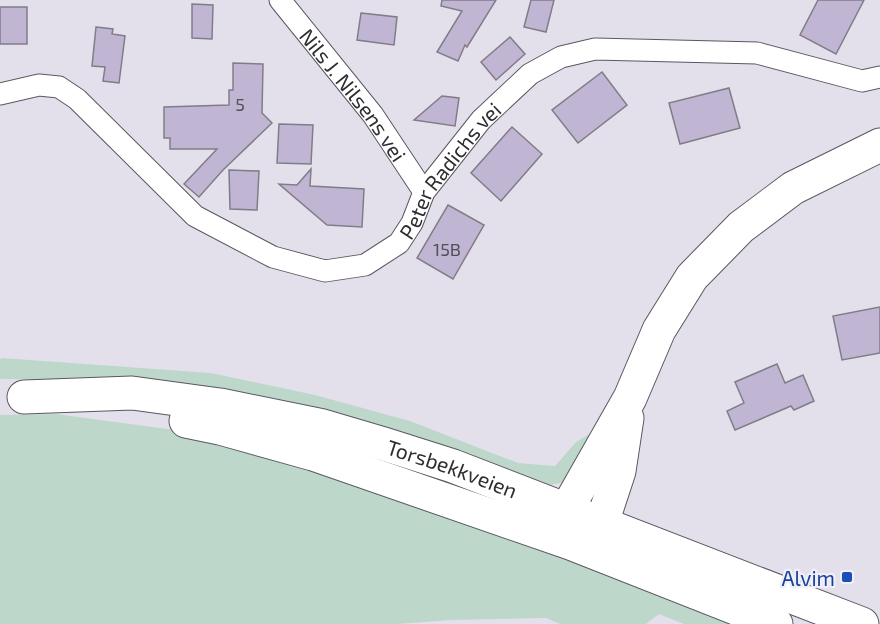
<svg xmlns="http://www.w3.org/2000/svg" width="880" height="624" font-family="'Exo 2',sans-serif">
<rect width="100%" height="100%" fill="#e4e0eb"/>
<g fill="#bdd8cb">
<polygon points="2,358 211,373 315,395 410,421 518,463 555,466 576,442 591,433 595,435 566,482 544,486 65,380 0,379 0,359"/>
<polygon points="56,414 182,431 419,500 737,624 684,624 659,614 646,624 560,624 546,618 451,620 398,624 0,624 0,415"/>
</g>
<g fill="#c0b6d4" stroke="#807d87" stroke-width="1.5">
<polygon points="442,0 496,0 467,47 465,45 458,61 437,52 462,11 441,6"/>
<polygon points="531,0 554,0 546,32 524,27"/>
<polygon points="818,0 864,0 836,54 800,35"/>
<polygon points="192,4 213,5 212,39 192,38"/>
<rect x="0" y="7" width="27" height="37"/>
<polygon points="361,13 397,17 394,45 357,40"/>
<polygon points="96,27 113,29 112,34 125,36 119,83 103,81 105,67 92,66"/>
<polygon points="510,37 525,54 496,80 481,62"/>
<polygon points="233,63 263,64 262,113 272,123 223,170 199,197 184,184 217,149 170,149 170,138 164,138 164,107 229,105 229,90 233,90"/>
<polygon points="602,72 627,105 578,143 552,110"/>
<polygon points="729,88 740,128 680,144 669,103"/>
<polygon points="442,96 459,98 455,126 414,120"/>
<polygon points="279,124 313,125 311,164 277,163"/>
<polygon points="512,127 542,154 501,201 471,173"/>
<polygon points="311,169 310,186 364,189 362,227 327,225 279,184 297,185"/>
<polygon points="229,170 259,171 257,210 230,209"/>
<polygon points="448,205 484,225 453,279 417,258"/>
<polygon points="880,307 880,353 842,360 833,316"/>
<polygon points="777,364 785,383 803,375 814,401 794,410 791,406 735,430 727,411 744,403 735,382"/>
</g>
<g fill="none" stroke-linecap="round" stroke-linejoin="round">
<defs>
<g id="street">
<path id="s1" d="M280,0L373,115L424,192"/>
<path id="s2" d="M0,94L39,85L59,87L77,99L195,216L273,257L325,271L365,265L399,243L412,223L424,192L481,120L530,74L561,57L595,49L757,53L862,81L880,77"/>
</g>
<g id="primary">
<path id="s3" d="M24,397L132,393L220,405L323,426L384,444L453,466L862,624"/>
<polyline points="186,421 220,428 313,454 570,543 776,624"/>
<polyline points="570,532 570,510 572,500 630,398 659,330 692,277 741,227 793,188 880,145"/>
<polyline points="585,534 602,523 619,471 627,418"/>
</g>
</defs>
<use href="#street" stroke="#5a5761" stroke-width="23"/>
<use href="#primary" stroke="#5a5761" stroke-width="35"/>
<use href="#street" stroke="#fff" stroke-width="21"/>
<use href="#primary" stroke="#fff" stroke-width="33"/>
</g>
<rect fill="#1a4fb4" stroke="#f1edf9" stroke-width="2" x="841" y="571" width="12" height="12" rx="3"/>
<g text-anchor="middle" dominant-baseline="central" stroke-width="4.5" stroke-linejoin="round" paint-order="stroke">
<g font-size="18" fill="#524f5a">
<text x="240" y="104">5</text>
<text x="447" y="249">15B</text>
</g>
<g font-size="21" fill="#2e2d31" stroke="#f1edf9">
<text stroke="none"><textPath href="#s1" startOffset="120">Nils J. Nilsens vei</textPath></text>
<text stroke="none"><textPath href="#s2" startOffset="560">Peter Radichs vei</textPath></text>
<text stroke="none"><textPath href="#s3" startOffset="438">Torsbekkveien</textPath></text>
</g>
<g font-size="21" fill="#164399" stroke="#f1edf9" text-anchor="end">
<text x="835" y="577">Alvim</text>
</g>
</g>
</svg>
